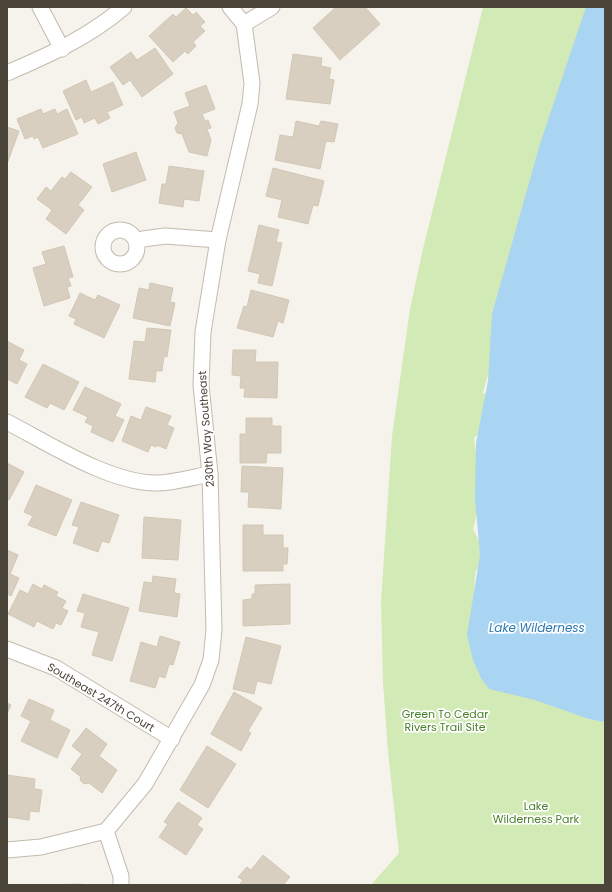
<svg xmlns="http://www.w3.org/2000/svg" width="612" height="892" font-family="Poppins,sans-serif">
<rect width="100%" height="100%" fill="#f6f3ec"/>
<path fill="#d2eab5" d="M483,7H590L483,393L487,394L482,431L474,438L482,496L473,529L492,566L476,570C468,610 492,649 507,685L589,719L605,722V885H371L399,853L388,752L383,682L381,602L392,436L410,309L422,253Z"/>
<polygon fill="#a9d4f2" points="586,7 605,7 605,722 589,719 535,700 489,689 481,678 473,660 467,635 480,555 475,498 476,443 488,381 492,314 540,144"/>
<g fill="#d8cfc1" stroke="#d3c7b4">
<polygon points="336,7 365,7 380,24 340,60 313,28"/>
<polygon points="186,8 193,15 196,12 205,22 200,26 205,31 193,42 196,46 188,54 185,51 173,62 149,36 173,14 176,17"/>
<polygon points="155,48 173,74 142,97 130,80 123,85 110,67 131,52 137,60"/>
<polygon points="293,54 322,58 321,66 331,68 329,79 334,80 330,104 286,99"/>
<polygon points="86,80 91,92 113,82 123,105 107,112 110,118 98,124 95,118 84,123 82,117 76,120 63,91"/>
<polygon points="206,85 215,109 202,114 205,121 208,120 211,128 207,129 211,140 207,156 189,152 182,134 177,133 175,128 178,123 174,112 190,106 185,93"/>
<polygon points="41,109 43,114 55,109 57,114 67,109 78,134 43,148 38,137 34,139 33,136 25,139 17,119"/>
<polygon points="296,121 319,126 321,121 338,124 334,142 326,141 320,169 275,160 280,135 293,137"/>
<polygon points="7,127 19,131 7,164"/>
<polygon points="136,152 146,180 112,192 103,164"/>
<polygon points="169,166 204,171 199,201 184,199 183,207 159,203 162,184 166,184"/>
<polygon points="273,168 324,181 318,206 313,205 308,224 278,217 282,200 266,196"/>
<polygon points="71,172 92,187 78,205 84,210 66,234 46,219 52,210 37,199 46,187 51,191 62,177 65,179"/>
<polygon points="259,225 279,230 276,242 282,243 272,286 258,283 260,274 248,271"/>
<polygon points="64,246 73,277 68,278 71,286 67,287 70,298 44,306 33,268 46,264 42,252"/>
<polygon points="150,283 173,288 170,302 175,303 170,326 133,318 139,288 149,290"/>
<polygon points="251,290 289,300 283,323 278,321 273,337 237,328 244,306 247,307"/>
<polygon points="80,293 95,300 98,295 120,305 104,338 74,324 76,319 69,316"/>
<polygon points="147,328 171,330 167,357 164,356 162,371 156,371 155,382 129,379 134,341 145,342"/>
<polygon points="7,341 24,350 19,360 27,364 17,384 7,379"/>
<polygon points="233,350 256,350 255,362 278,362 277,398 244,397 245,388 240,388 241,376 232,375"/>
<polygon points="43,364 79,382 64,410 50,403 47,408 25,397"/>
<polygon points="85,387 121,404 115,416 124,420 113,442 91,432 93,426 85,422 88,417 73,410"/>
<polygon points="146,407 171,416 167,425 174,428 166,449 157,445 156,447 151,445 148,452 122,441 131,416 141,420"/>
<polygon points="246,418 272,418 272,426 281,426 281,453 267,453 266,463 240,463 240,434 246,434"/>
<polygon points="7,463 24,472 9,500 7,499"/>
<polygon points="242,466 283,468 281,509 248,507 249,492 241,492"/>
<polygon points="36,485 72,500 56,536 28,525 33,516 24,512"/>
<polygon points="81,502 119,515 109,543 102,541 98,552 73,543 79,527 72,525"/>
<polygon points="144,517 181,520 178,560 142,558"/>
<polygon points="243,525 263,525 263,535 283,535 283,548 288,548 287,564 283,564 283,571 243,571"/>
<polygon points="7,550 18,555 10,574 19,578 11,596 7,594"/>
<polygon points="153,576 176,579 174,593 180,594 177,617 139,611 144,582 152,583"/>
<polygon points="33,584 42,589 44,585 58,592 56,596 66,601 62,608 68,611 61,625 56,623 53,629 37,621 34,627 8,614 20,590 28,594"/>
<polygon points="290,584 290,624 243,626 243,600 252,599 252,594 255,594 255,585"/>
<polygon points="83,594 129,608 112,661 92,655 99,632 81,627 85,613 77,611"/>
<polygon points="160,636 180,642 173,665 169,664 165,678 159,676 155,688 130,681 141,642 157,647"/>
<polygon points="246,637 281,646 271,684 257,681 254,694 233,689"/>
<polygon points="234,692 262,708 248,731 251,733 241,751 211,734"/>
<polygon points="29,699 54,710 50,720 70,730 57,758 21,741 31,721 21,716"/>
<polygon points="7,703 11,705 7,714"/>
<polygon points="86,728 107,744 99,756 117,770 102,793 89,783 84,784 80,780 81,777 71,769 82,754 72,746"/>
<polygon points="207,746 236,764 208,808 180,790"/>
<polygon points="7,775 35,779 34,789 42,790 39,812 30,811 29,820 7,817"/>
<polygon points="178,802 202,818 197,825 203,829 186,855 159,837 168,824 164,822"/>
<polygon points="263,855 290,877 283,885 239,885 243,880 238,877 247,867 251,870"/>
<polygon points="81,884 81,885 39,885"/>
</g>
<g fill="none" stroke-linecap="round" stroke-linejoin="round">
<defs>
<g id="street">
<polyline points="40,7 62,49"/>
<polyline points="244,24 272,7"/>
<path d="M7,73C49,55 89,37 124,7"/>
<circle cx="120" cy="247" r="17"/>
<polyline points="136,240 165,236 218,240"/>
<path d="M7,422C48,443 109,483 156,483C173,483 193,477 210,474"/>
<polyline points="7,649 56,668 172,739"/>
<polyline points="106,831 145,784 202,685 211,660 214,630 210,474 201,385 203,332 218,240 250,104 252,83 244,24 230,7"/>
<polyline points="106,831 121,876 121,885"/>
<polyline points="7,850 41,847 106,831"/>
</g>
</defs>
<use href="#street" stroke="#c2bbae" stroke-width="17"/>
<use href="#street" stroke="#fff" stroke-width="15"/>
</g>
<g text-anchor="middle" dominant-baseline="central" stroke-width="3.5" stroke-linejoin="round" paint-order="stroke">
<g font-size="11" fill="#4b4439" stroke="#fff">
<text transform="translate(206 429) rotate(-94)">230th Way Southeast</text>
<text transform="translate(101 697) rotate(31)">Southeast 247th Court</text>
</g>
<g font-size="11" fill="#4a7f2a" stroke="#fff">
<text x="445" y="714">Green To Cedar<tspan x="445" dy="13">Rivers Trail Site</tspan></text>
<text x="536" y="806">Lake<tspan x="536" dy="13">Wilderness Park</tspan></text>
</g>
<g font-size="12" font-style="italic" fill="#2e7ab2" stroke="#fff">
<text x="537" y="627">Lake Wilderness</text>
</g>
</g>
<rect width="612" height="892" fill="none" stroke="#4b4439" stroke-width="16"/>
</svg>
